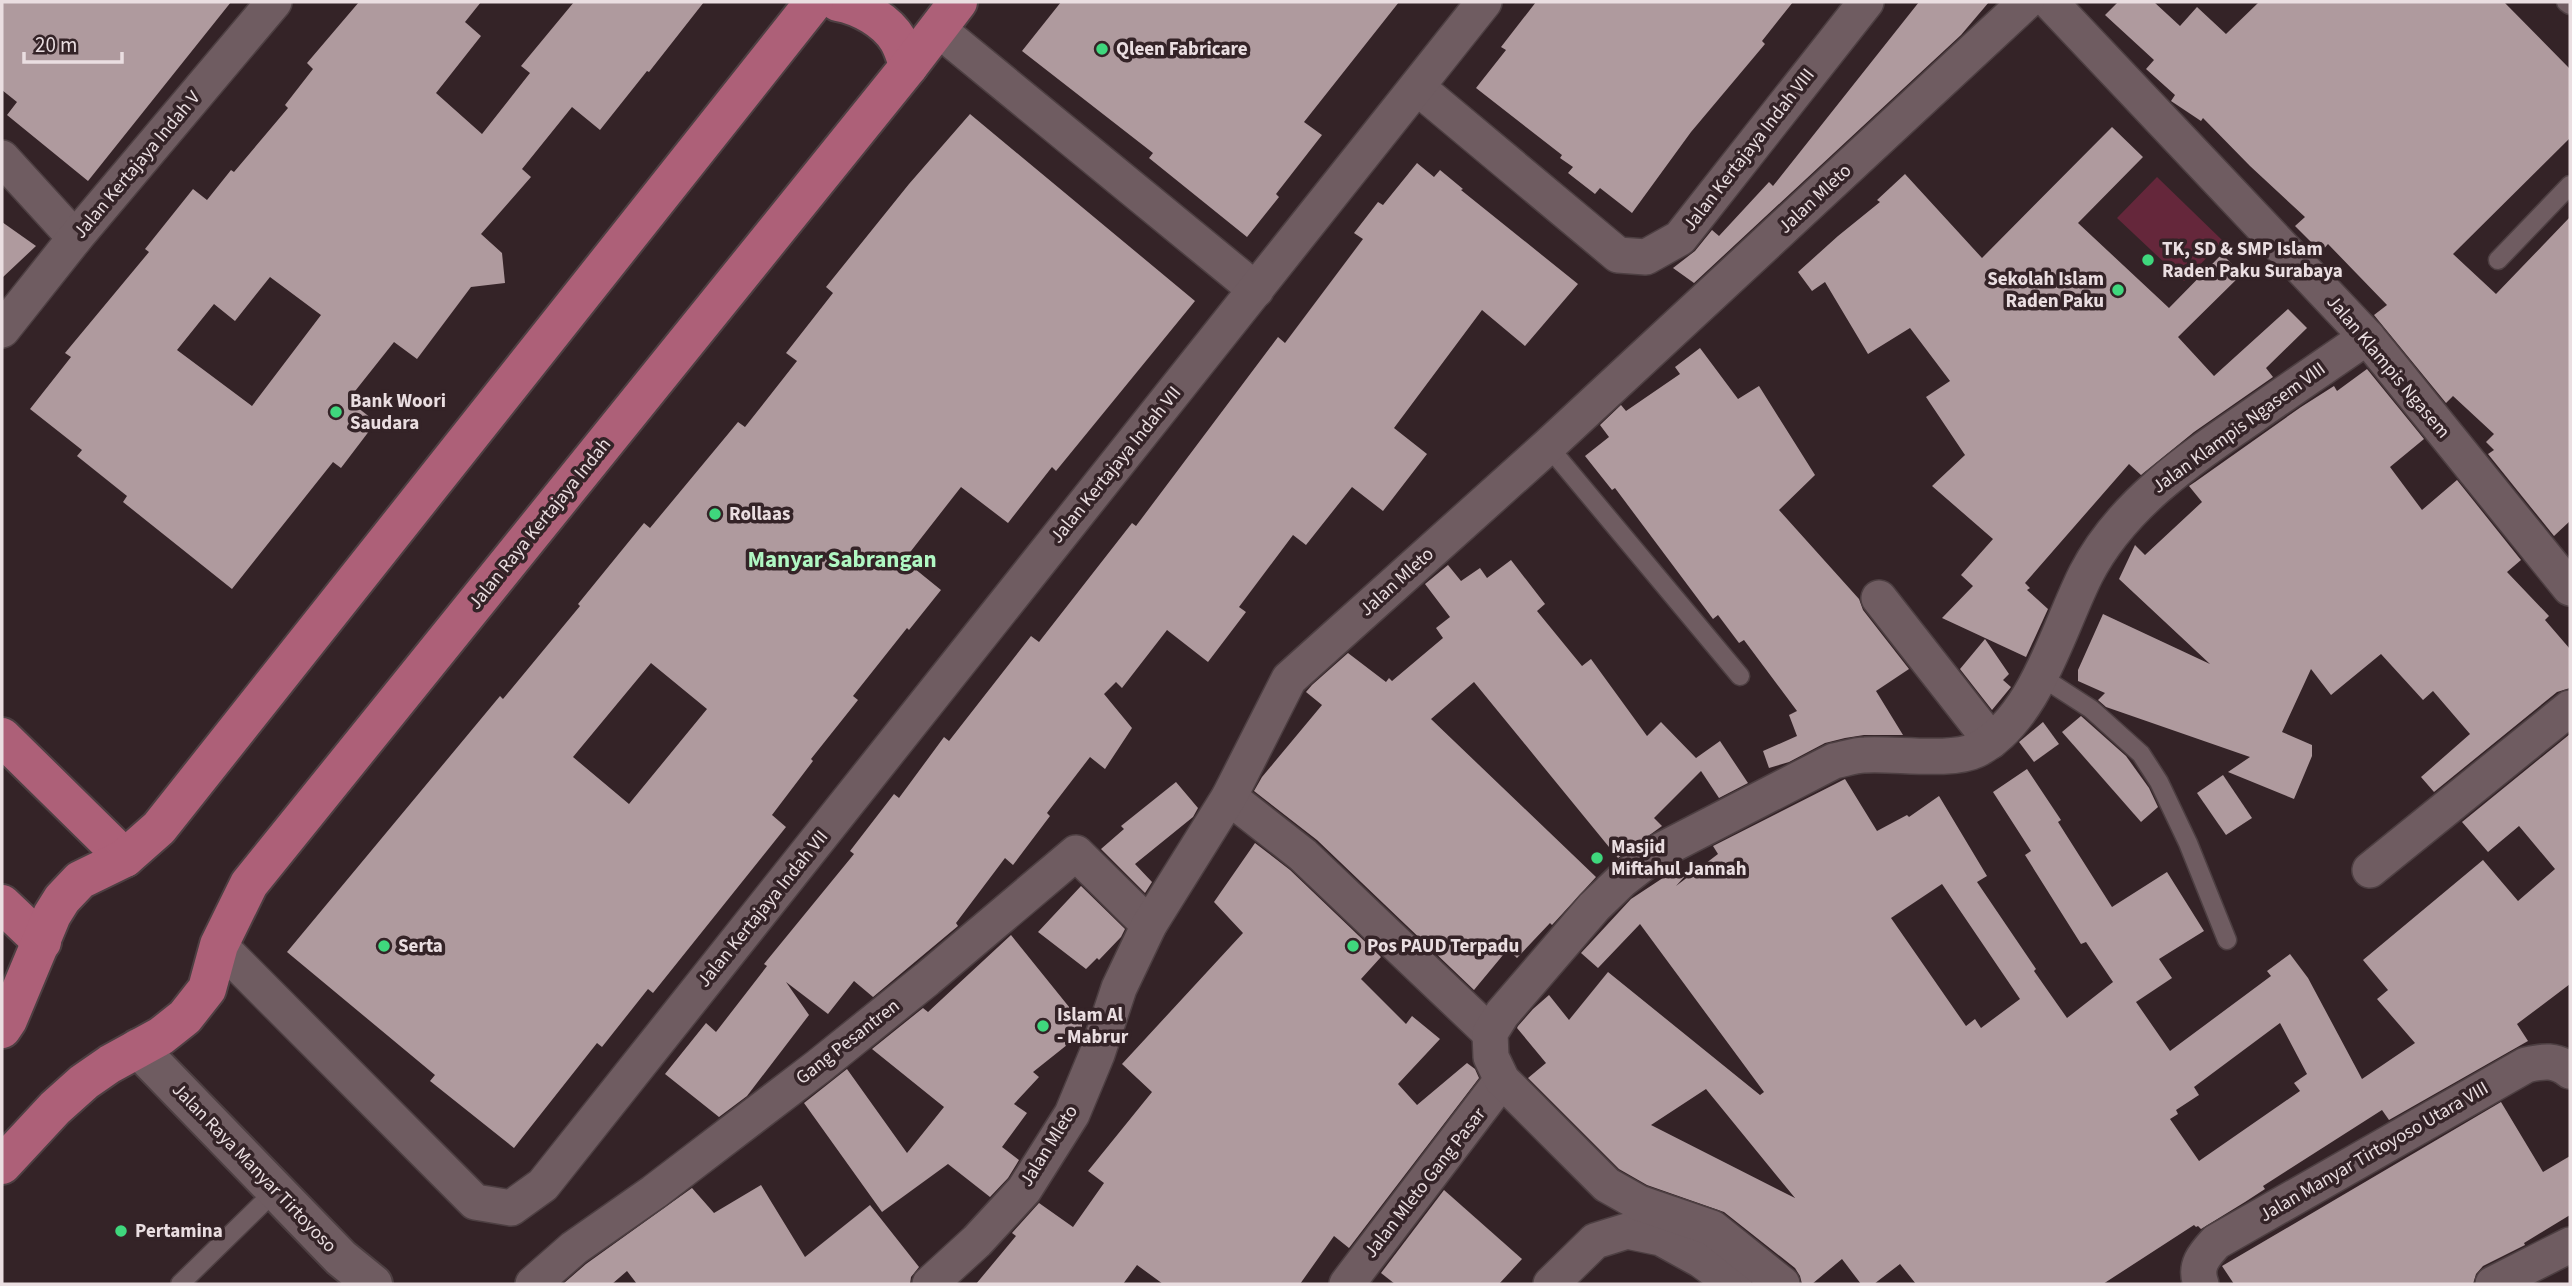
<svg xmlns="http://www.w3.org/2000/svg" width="2572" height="1286" font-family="'Source Sans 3',sans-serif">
<rect width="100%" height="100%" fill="#342327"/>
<polygon fill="#65273b" points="2157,177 2223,241 2184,281 2117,218"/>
<g fill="#af9a9e" fill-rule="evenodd">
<polygon points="2,2 231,2 88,181 7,115 17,102 2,90"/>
<path d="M359,2H481L465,22L481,36L436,93L482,134L530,73L521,66L574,2H704L649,72L647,71L600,130L572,107L522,169L531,177L481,234L502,253L505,283L471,287L417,359L394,342L348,400L376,422L341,468L333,462L232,589L123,502L127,496L77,456L82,450L30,409L71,357L65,353L149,252L145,249L193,189L207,200L231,170L234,172L288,108L285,105L313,69L307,63ZM270,277L321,315L252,406L177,350L214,304L235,321Z"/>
<polygon points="1061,2 1399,2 1304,122 1322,135 1276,194 1279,197 1247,237 1149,158 1153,153 1022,51"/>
<polygon points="1536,2 1793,2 1762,41 1765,44 1691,132 1632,213 1600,188 1595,194 1568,173 1573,167 1560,158 1562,155 1476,88 1506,50 1501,47"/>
<polygon points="1919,2 1989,2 1961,35 1694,283 1673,268 1695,251 1712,230 1719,236 1769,182 1773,186"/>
<polygon points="2118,2 2154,2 2180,26 2197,7 2226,34 2259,2 2504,2 2570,69 2570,138 2453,254 2496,294 2570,217 2570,521 2554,536 2488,454 2494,450 2486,442 2494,434 2453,396 2446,403 2374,315 2387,305 2328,244 2321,252 2295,226 2305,217 2250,166 2203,118 2201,121 2171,101 2175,95 2146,69 2154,60 2105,15"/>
<path d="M970,114L1195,301L1056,471L1052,467L1008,523L961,487L904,560L941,590L909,630L907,628L853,696L858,700L811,759L813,761L772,815L786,827L653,993L648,989L602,1047L597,1043L514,1148L430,1081L435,1075L287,952L500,696L503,699L580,606L578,604L644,523L650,528L738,422L745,427L797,361L786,353L833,293L826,287L909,184ZM651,663L707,709L629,804L573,757Z"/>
<polygon points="2112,127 2143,157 2078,223 2169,308 2222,254 2242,274 2178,337 2214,376 2288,309 2307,328 2266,368 2273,377 2194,432 2141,475 2129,464 2025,583 2030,588 2027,590 2048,609 2026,657 1942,618 1973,586 1961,575 1993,539 1932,486 1965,455 1926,397 1950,381 1910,328 1868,354 1825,282 1812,291 1798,272 1838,236 1880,202 1877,200 1905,174 1982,258"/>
<polygon points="1417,163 1434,177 1440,170 1463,189 1461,190 1578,284 1525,346 1482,310 1394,428 1427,454 1383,511 1352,487 1306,545 1293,535 1239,607 1246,612 1208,662 1167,630 1122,688 1116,682 1104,694 1132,728 1105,769 1090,757 1047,813 1050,816 1013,865 1005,858 956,923 958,926 873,997 854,981 828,1014 786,982 809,1015 747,1096 719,1117 665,1074 706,1023 716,1032 767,966 764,964 854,854 850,851 894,794 899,798 944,737 949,741 1031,636 1039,642 1132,523 1136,526 1278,337 1285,343 1363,239 1354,233 1378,202 1383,205"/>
<polygon points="2,222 36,246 2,278"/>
<polygon points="1700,348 1738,399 1759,386 1815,475 1779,510 1859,599 1863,610 1909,669 1876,691 1903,735 1864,735 1845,738 1825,743 1789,762 1769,768 1763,751 1797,736 1789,715 1797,711 1744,640 1739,643 1718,615 1713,619 1615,488 1612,490 1585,456 1609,437 1600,425 1621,405 1626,411 1680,374 1675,367"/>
<polygon points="2367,369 2424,439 2390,467 2422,510 2457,480 2521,560 2507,572 2549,616 2545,620 2570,649 2570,688 2557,692 2434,792 2421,777 2470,734 2433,691 2423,700 2381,654 2331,695 2311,669 2282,732 2312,745 2312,756 2294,799 2228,772 2250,757 2106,707 2098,700 2105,693 2078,681 2078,670 2103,614 2210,664 2119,579 2135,545 2145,555 2202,502 2189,486 2195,482 2301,407 2334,386 2337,391"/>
<polygon points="1511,560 1545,604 1537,611 1582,666 1591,659 1647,736 1661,722 1696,758 1720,741 1748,783 1719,798 1701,771 1654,818 1662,826 1618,858 1474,682 1431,719 1596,877 1552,925 1550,923 1517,958 1508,949 1474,990 1317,840 1254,791 1262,777 1322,705 1306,692 1312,685 1348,653 1386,682 1389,678 1392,681 1443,638 1436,628 1450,617 1425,584 1448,565 1461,581 1480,568 1487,578"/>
<polygon points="1985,639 2009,674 2003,680 2011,687 1992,710 1960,669"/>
<polygon points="2081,716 2126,756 2149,788 2158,807 2141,822 2062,732"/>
<polygon points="2043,722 2059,744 2034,762 2019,742"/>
<path d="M2570,734V984L2517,1024L2528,1041L2389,1120L2382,1110L2263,1186L2265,1189L2245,1202L2201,1229L2198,1226L2196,1227L2194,1225L2103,1284H1916L1900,1264L1874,1284H1861L1842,1259L1812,1284H1802L1800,1276L1795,1268L1724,1212L1647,1185L1619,1169L1528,1078L1546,1063L1517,1028L1518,1026L1533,1009L1549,995L1569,1020L1608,972L1760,1095L1764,1092L1640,924L1598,968L1581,953L1631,899L1678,868L1685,876L1676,886L1718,854L1713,846L1845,779L1877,831L1907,815L1909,817L1939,796L1987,876L1977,882L2036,969L2034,971L2067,1018L2113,982L2086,942L2081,944L2025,855L2031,851L1993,792L2027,769L2061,820L2058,822L2112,907L2167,872L2204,931L2159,959L2172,978L2136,1002L2170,1051L2271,976L2267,971L2290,954L2308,978L2362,1079L2415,1043L2377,999L2388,990L2363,960L2483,860L2518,901L2555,869L2519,826L2488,852L2462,822ZM1942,884L2020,999L1981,1028L1975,1019L1966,1026L1891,918ZM2280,1023L2307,1074L2294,1083L2300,1091L2199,1161L2170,1119L2178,1114L2176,1110L2199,1095L2194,1087ZM1706,1089L1795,1198L1651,1125Z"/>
<polygon points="2223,775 2252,818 2226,835 2197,793"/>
<polygon points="1176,782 1198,808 1193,817 1135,864 1152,882 1145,893 1101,849 1124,829 1121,826"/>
<polygon points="1255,843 1290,870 1381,957 1361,979 1406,1024 1412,1016 1440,1039 1398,1084 1417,1105 1467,1063 1475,1069 1479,1078 1349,1248 1334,1236 1300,1284 1163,1284 1137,1265 1123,1284 976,1284 1016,1236 1012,1233 1039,1203 1073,1227 1104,1183 1088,1171 1152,1092 1122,1064 1243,933 1214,902"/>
<polygon points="1081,886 1125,929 1121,937 1099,960 1097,958 1086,969 1038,932"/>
<polygon points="1011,935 1082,1023 1082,1033 1033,1072 1039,1077 1014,1104 1027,1113 1002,1147 1019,1160 1008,1178 990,1197 948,1164 882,1212 804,1103 847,1069 907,1153 944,1107 872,1049 923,1008 928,1012"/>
<polygon points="2501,1102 2543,1172 2570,1156 2570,1215 2524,1243 2525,1245 2483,1266 2476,1274 2473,1284 2234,1284 2222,1266"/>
<polygon points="761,1185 805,1257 870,1205 919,1267 911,1277 910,1284 637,1284 627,1271 612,1284 563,1284 586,1264 692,1188 714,1213"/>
<polygon points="1444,1190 1522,1259 1499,1284 1395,1284 1381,1273"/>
</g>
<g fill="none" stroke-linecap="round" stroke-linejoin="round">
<defs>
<g id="lane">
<polyline points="2566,2 2570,5"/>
<polyline points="2498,260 2570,185"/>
<polyline points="1548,446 1740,676"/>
<polyline points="2040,676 2091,709 2141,754 2159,782 2188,843 2227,940"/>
<polyline points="180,1284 276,1190"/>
</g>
<g id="street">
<polyline points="2050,2 2367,337 2570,588"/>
<polyline points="938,29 1256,290"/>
<polyline points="1417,87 1618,255 1646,257 1680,238 1866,2"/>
<polyline points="2,158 75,238"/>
<polyline points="2,330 75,238 274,2"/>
<polyline points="1879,598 1991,741"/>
<polyline points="1229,797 1303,855 1490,1033"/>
<polyline points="2370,870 2570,708"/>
<polyline points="219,945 475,1202 511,1208 543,1185 1484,2"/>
<polyline points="533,1284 574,1248 654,1192 819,1066 927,979 1076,853 1149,925"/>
<polyline points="930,1284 977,1241 1024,1190 1072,1114 1097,1054 1119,988 1149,925 1229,797 1289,679 1548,446 2026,2"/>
<polyline points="1347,1284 1502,1080"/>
<polyline points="1551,1284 1595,1241 1627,1231 1661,1238 1701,1260 1734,1284"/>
<path d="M1782,1284L1712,1228L1639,1203L1607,1185L1502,1080L1491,1057L1490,1033L1502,1014L1594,907L1622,880L1658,852L1834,761C1844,759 1855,755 1865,755C1894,753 1952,762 1976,750C2035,721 2058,629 2086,574C2122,504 2191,458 2254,415C2291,389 2329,363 2367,337"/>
<path d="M2201,1284C2194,1266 2204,1255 2216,1242L2526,1065C2543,1061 2556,1059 2570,1071"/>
<polyline points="2493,1284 2570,1245"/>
</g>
<polyline id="secondary" points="138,1048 341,1258 373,1284"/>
<g id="primary">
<path d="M838,2C860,6 886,20 898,40C903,48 905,58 909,66"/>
<polyline points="2,737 125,858"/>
<polyline points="2,904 42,942"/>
<polyline points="2,1029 8,1020 52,915 62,899 80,880 125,858 159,828 814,2"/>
<polyline points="2,1165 55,1108 84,1082 110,1064 161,1036 185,1017 207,989 219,945 249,884 909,66 958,2"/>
</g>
</defs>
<use href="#lane" stroke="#4d3f42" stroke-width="21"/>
<use href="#street" stroke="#4d3f42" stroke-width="38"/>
<use href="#secondary" stroke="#4d3f42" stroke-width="42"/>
<use href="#primary" stroke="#4d3f42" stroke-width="42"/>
<use href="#lane" stroke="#6f5c61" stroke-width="18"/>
<use href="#street" stroke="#6f5c61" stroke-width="35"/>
<use href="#secondary" stroke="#6f5c61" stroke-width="38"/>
<use href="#primary" stroke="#ad6078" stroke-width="38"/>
</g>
<g fill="#3fd77d" stroke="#342327" stroke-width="2.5">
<circle cx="1102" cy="49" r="7"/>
<circle cx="2148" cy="260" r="7"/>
<circle cx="2118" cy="290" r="7"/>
<circle cx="336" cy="412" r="7"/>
<circle cx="715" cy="514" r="7"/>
<circle cx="1597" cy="858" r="7"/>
<circle cx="384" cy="946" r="7"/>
<circle cx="1353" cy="946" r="7"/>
<circle cx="1043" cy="1026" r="7"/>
<circle cx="121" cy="1231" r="7"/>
</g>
<g text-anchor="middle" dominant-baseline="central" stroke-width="7" stroke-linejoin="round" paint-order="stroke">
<g font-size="19" font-weight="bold" fill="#eadee1" stroke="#342327" text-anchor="start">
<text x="1116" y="49">Qleen Fabricare</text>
<text x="2162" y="249">TK, SD &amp; SMP Islam<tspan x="2162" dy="22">Raden Paku Surabaya</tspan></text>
<text x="2104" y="279" text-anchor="end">Sekolah Islam<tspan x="2104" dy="22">Raden Paku</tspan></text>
<text x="350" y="401">Bank Woori<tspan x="350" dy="22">Saudara</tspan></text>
<text x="729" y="514">Rollaas</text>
<text x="1611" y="847">Masjid<tspan x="1611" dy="22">Miftahul Jannah</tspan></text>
<text x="398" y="946">Serta</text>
<text x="1367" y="946">Pos PAUD Terpadu</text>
<text x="1057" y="1015">Islam Al<tspan x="1057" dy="22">- Mabrur</tspan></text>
<text x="135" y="1231">Pertamina</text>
</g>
<g font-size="19" fill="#eadee1" stroke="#342327">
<text transform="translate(1749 150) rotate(-52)">Jalan Kertajaya Indah VIII</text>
<text transform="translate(137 165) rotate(-50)">Jalan Kertajaya Indah V</text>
<text transform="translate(1815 199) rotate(-43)">Jalan Mleto</text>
<text transform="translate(2388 367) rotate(50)">Jalan Klampis Ngasem</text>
<text transform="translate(2239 428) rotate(-36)">Jalan Klampis Ngasem VIII</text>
<text transform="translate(1116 465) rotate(-51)">Jalan Kertajaya Indah VII</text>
<text transform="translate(540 524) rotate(-51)">Jalan Raya Kertajaya Indah</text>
<text transform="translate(1397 582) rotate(-42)">Jalan Mleto</text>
<text transform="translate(763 909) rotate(-51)">Jalan Kertajaya Indah VII</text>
<text transform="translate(848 1042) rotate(-38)">Gang Pesantren</text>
<text transform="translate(1049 1146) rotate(-58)">Jalan Mleto</text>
<text transform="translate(2374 1152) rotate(-30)">Jalan Manyar Tirtoyoso Utara VIII</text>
<text transform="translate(254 1168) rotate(46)">Jalan Raya Manyar Tirtoyoso</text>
<text transform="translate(1425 1183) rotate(-52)">Jalan Mleto Gang Pasar</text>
</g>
<g font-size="23" font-weight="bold" fill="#b0f7c3" stroke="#342327">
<text x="842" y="559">Manyar Sabrangan</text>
</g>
</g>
<rect width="2572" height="1286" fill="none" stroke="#eadee1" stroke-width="7"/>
<path d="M24 52v10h98v-10" fill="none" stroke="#eadee1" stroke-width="3.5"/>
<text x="35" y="52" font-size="21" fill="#eadee1" stroke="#342327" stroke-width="5" paint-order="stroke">20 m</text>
</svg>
